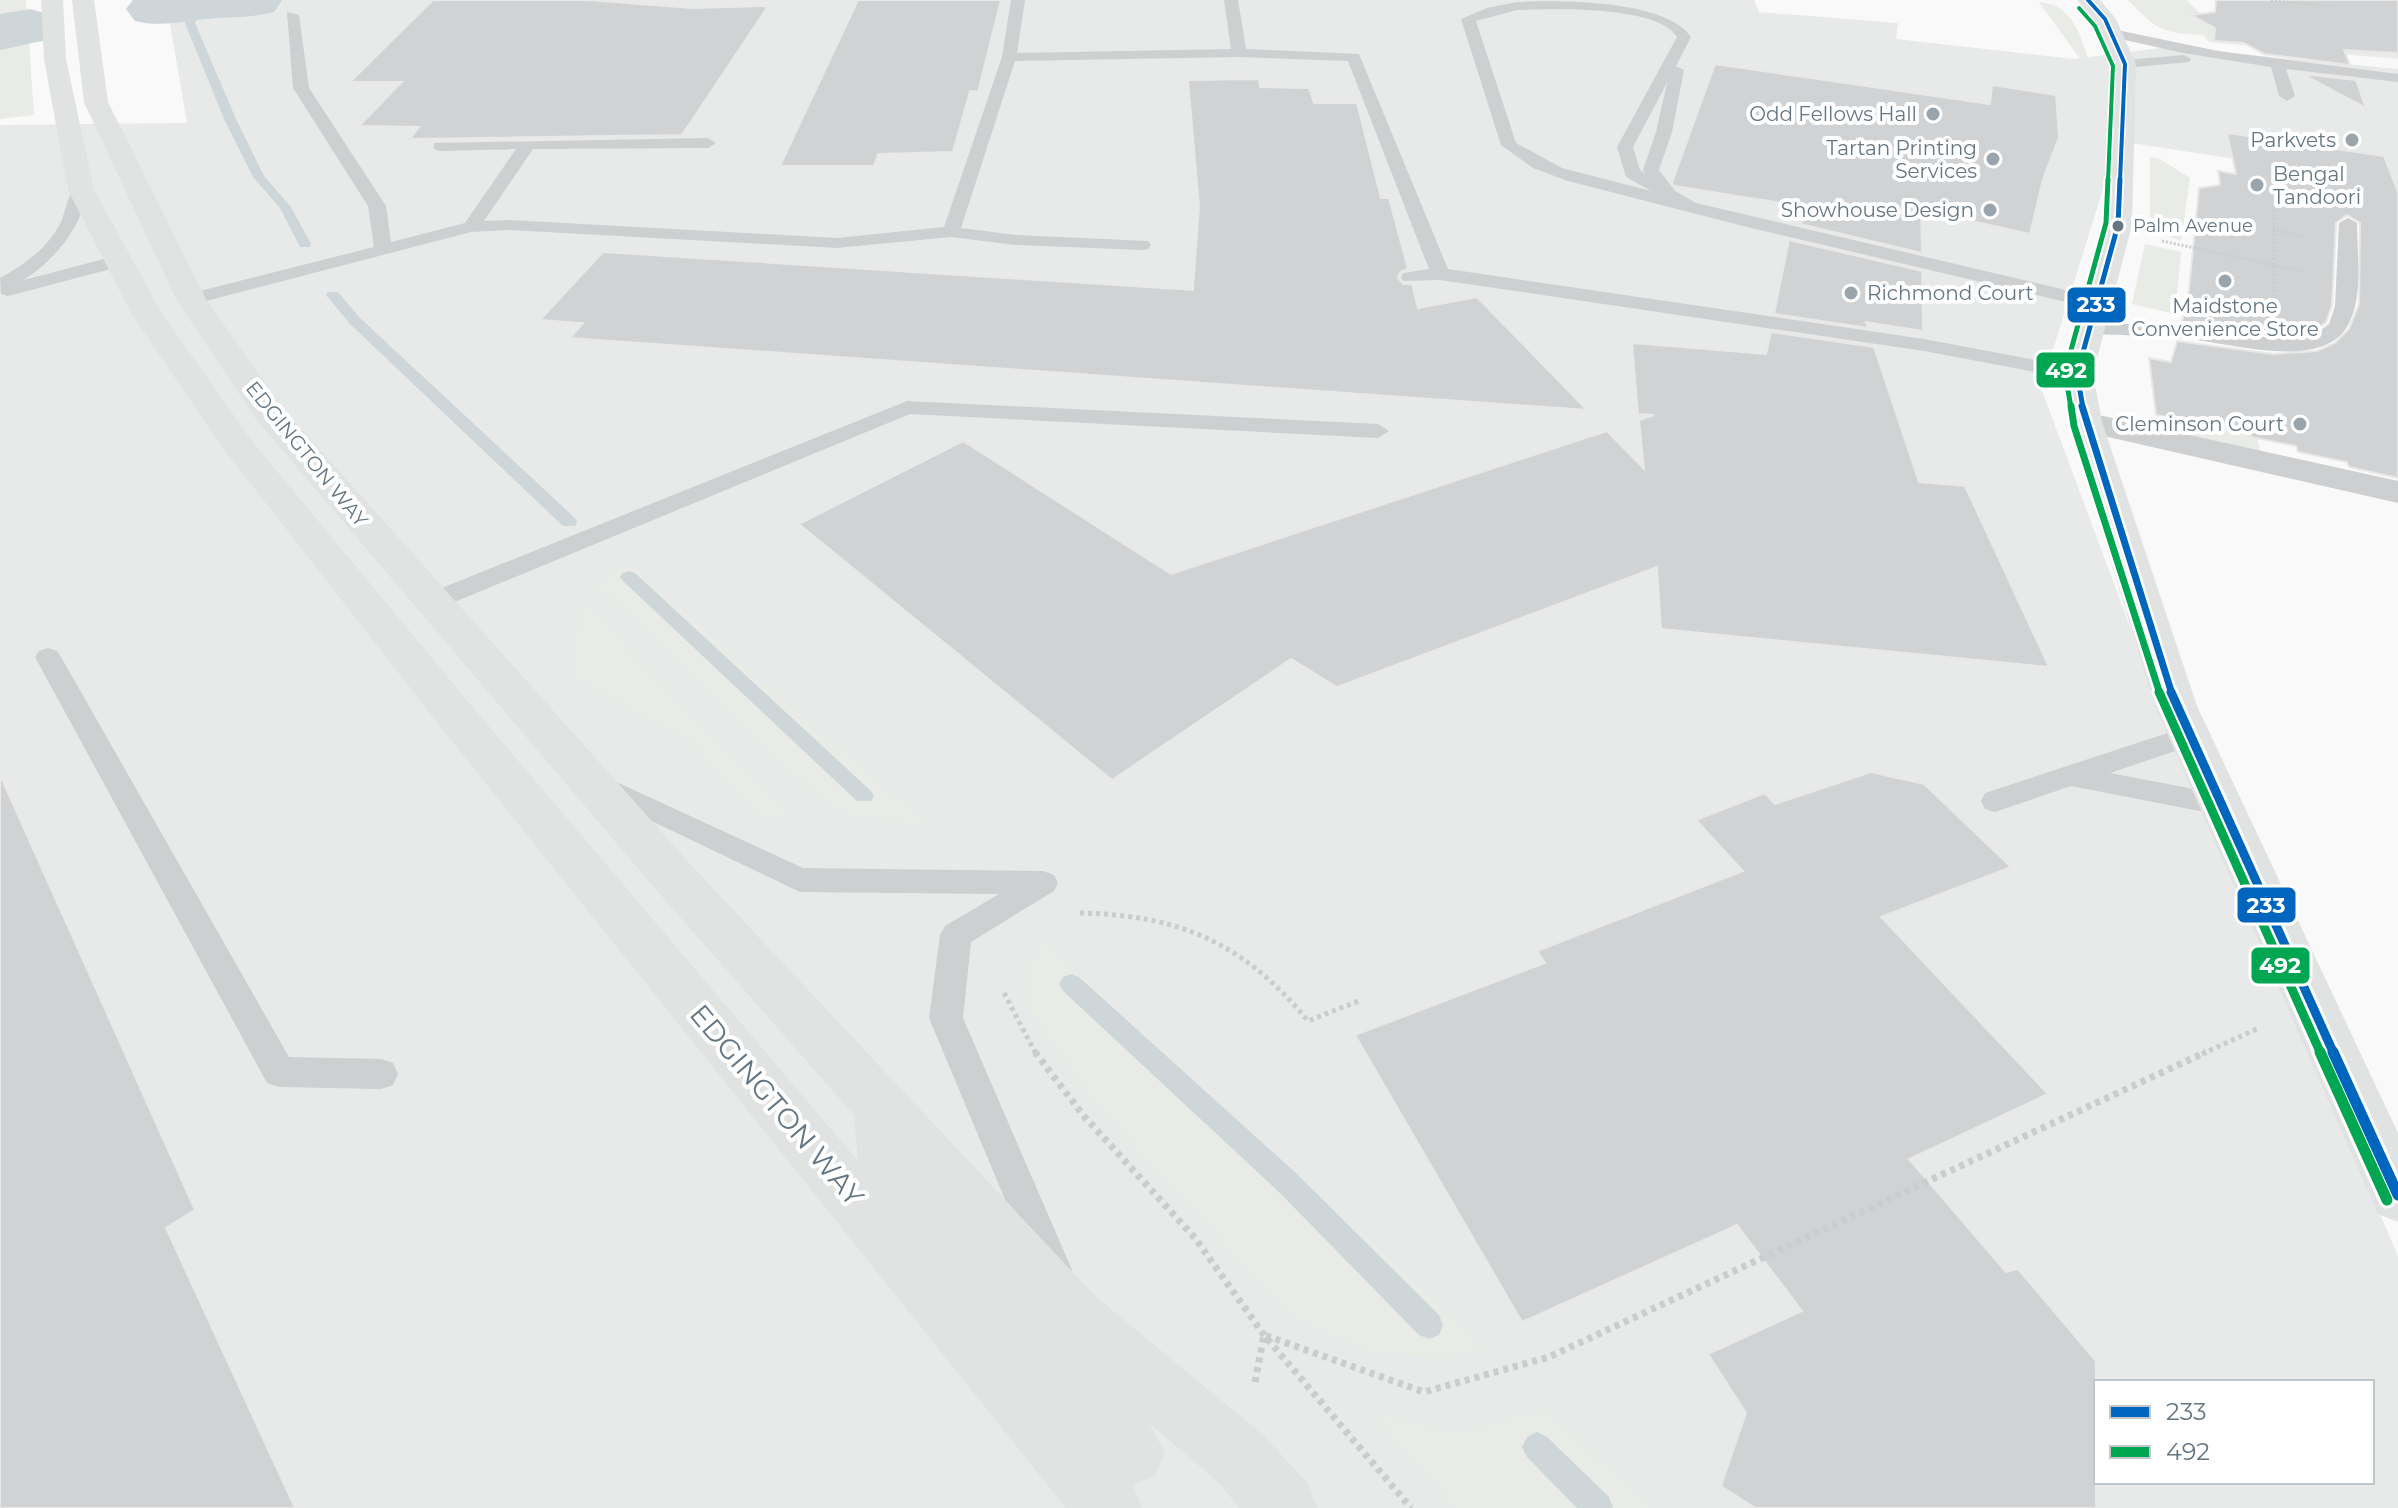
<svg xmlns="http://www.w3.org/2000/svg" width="2398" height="1508" font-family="Montserrat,sans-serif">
<rect width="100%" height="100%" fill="#f9f9f9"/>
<path fill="#e8e9e9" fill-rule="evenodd" d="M166,0H1754L1759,12L1898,23L1896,39L2073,59L2168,47L2398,69V202L2380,181L2118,141L2041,388L2148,675L2398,1256V1508H0V125L187,123ZM2096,1382H2372V1482H2096Z"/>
<g fill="#e8ebe6">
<polygon points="0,0 26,0 34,115 0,119"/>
<path d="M2128,0H2186L2224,36L2257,45L2398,54V59L2209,42L2203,35C2161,33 2157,30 2128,0Z"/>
<path d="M2039,2C2072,4 2080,34 2089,61L2081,60Z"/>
<polygon points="2150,157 2160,159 2190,178 2181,241 2161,233 2160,236 2150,233"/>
<polygon points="2145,244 2181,252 2175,314 2132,304"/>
<polygon points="2156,415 2250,433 2251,437 2257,438 2261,455 2160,433"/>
<polygon points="628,562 930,827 854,816 820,799 598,586 609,571"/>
<polygon points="583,601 789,817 760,817 692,743 576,679 575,641"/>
<polygon points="1043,942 1486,1348 1437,1358 1374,1352 1329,1336 1285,1311 1092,1100 1026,1004 1027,969"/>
<polygon points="1546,1409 1651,1508 1455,1508 1369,1410 1453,1433"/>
</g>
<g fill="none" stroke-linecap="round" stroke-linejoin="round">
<g fill="#ced6d9" fill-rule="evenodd">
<polygon points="210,0 220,1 199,13 195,23 236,119 264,176 291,207 311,244 310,247 300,247 280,208 253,177 224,119 185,23 192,9"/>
<polygon points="328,292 338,292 360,318 575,518 577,522 575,526 563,526 350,324 326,295"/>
<polygon points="629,571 635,573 871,791 874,796 871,801 857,801 623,581 620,577 623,573"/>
<polygon points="1071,974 1079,977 1297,1174 1439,1315 1443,1325 1439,1335 1429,1339 1419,1335 1279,1192 1063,991 1059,984 1063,977"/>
<polygon points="1537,1432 1547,1437 1609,1497 1613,1508 1577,1508 1527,1457 1522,1447 1527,1437"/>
</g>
<g fill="#ced6d9" fill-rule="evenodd">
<path d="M133,0H282L274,12C255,17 237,17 217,18C188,20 163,28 135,21L126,9Z"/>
<polygon points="30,9 51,15 59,27 51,39 0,50 0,14"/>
</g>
</g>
<g fill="#d0d2d3" stroke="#e8e8e8" stroke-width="2">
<polygon points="433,0 588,0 692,8 768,6 682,135 410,139 419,127 359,126 402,82 350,82"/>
<polygon points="858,0 1001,0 978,92 970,91 953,152 878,154 874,166 780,166"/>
<polygon points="2216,0 2398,0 2398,53 2344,50 2350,65 2264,54 2244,43 2214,41 2215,28 2191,15 2215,12"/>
<polygon points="1715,64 1990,104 1992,85 2056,95 2059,137 2043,179 2030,234 1921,210 1922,253 1800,224 1812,208 1675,186 1672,183"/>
<polygon points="2302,74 2356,80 2366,108"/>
<polygon points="1259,79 1260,87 1309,88 1314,103 1357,103 1381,198 1389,198 1408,269 1400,272 1398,278 1403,284 1412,284 1418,308 1477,297 1587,410 570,338 583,323 540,320 603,252 1193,290 1199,206 1188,80"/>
<polygon points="2227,133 2384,156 2398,192 2398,478 2349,467 2347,462 2298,452 2296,446 2251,437 2250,433 2156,415 2149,358 2171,362 2177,341 2273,354 2317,351 2335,343 2349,329 2359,304 2360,223 2347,215 2336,223 2332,305 2326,322 2316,330 2288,336 2181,325 2188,299 2199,188 2220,185 2218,171 2236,174"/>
<polygon points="1789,240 1922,271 1923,331 1866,322 1868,328 1774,314"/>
<polygon points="1771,332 1874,347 1919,482 1965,486 2049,667 1661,629 1657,567 1337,687 1291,659 1112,780 799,524 963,441 1171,574 1607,431 1644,469 1639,420 1654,415 1638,414 1632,343 1766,354"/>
<polygon points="1871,772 1924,784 2011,867 1881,917 2048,1094 1909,1159 2006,1272 2018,1269 2096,1361 2096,1508 1755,1508 1721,1486 1746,1413 1708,1354 1802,1311 1737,1225 1522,1322 1355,1035 1545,963 1537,951 1743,871 1696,820 1765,793 1775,804"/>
<polygon points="0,775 195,1210 166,1228 295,1508 0,1508"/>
</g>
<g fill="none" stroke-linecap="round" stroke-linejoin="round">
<g stroke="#cbcccd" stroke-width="3" stroke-dasharray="2 2" stroke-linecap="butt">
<polyline points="2271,1 2334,6"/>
<polyline points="2274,206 2274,305"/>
<polyline points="2273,229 2303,236"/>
<polyline points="2162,241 2301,271"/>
</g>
<g stroke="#cbcccd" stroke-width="5" stroke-dasharray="4 4" stroke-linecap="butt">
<path d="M1080,913C1180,915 1244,943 1308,1021L1361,1000"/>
<polyline points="1004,993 1036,1054"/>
<polyline points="2202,1054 2259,1028"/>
</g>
<g stroke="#cbcccd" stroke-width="7" stroke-dasharray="5 5" stroke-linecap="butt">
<polyline points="1035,1052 1083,1115 1195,1238 1264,1335 1411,1508"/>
<polyline points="1255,1382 1264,1335 1424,1392 1549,1357 2206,1052"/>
</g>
<g fill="#cecfd0" fill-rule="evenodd">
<polygon points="1011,0 1025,0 1017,53 1231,49 1224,0 1238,0 1246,49 1359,54 1448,269 1924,339 2077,368 2087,374 2077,380 1924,351 1440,280 1403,281 1401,277 1403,273 1429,269 1348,61 1239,57 1015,61 961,228 1016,235 1148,241 1151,245 1148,249 1142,250 1016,245 951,237 837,248 510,230 471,232 191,305 181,299 184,295 374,247 368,206 293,88 287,12 299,15 309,88 386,206 391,242 465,223 516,149 440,151 434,149 434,143 708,138 716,143 708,148 533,149 484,221 510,220 837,238 944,227 1002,57"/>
<path d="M1517,2C1561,0 1666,0 1691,37L1676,66L1684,70L1672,132L1659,170L1675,191L1696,203L2096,297L2106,303L2096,309L1751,228L1568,181L1533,168L1501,145L1461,19L1487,8ZM1517,10C1552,9 1658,5 1677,37L1617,147L1626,177L1651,191L1562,168L1516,143L1476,21ZM1667,83L1656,132L1643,170L1645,174L1640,170L1633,147Z"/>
<polygon points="2112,29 2218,51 2398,74 2398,82 2286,69 2295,96 2287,101 2279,96 2271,67 2183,53 2107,36 2105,33"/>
<polygon points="2184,55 2191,59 2189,62 2125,68 2118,64 2125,60"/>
<path d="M81,185L90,190C78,230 58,257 24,280L119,255L126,257L128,261L126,265L8,296L1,294L0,278C24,265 48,248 61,222C66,211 68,188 81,185Z"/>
<path d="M2348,218L2357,223C2357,255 2364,298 2347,327C2320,371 2230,343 2189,339C2156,336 2123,335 2090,334L2080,328L2090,322L2151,325L2288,339L2317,333L2329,324L2335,306L2339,223Z"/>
<polygon points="907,401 1378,424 1389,431 1378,438 910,414 440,608 422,608 418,602 422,596"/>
<polygon points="48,648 57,651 61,657 289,1057 381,1059 393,1063 398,1074 393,1085 381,1089 279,1087 267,1083 35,657 39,651"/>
<polygon points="2189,726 2199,729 2203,736 2199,743 2110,773 2230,796 2234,804 2230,812 2220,815 2071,786 1995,812 1985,809 1981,801 1985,793"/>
<polygon points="599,774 803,868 1043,871 1054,875 1058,883 1054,891 971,942 963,1018 1072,1270 1066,1283 1053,1289 1040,1283 929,1018 940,935 945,926 999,894 800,892 589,791 585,784 589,777"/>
</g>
<polygon fill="#cecfd0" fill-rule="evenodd" points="2085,412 2398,481 2398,503 2073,429 2068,422 2073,415"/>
<g fill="#e1e2e2" fill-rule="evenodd">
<polygon points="41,0 63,0 66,59 94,190 161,312 251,440 470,704 858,1161 854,1115 658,892 256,419 176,299 84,102 72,0 94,0 108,102 206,299 280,405 692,866 1095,1296 1263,1435 1308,1484 1317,1508 1240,1508 1217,1481 1149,1423 1165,1453 1155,1476 1133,1485 1142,1508 1066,1508 440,726 222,447 131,313 68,190 44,59"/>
<polygon points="2077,0 2100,0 2116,19 2136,64 2132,225 2093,374 2102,422 2197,706 2398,1133 2398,1222 2378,1214 2155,706 2068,422 2061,374 2104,225 2114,64 2095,21"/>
</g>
<defs>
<polyline id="bus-1-far4" points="2088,0 2105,19 2125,64 2120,181"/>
<polyline id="bus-1-far3" points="2083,408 2077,374 2118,225 2120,179"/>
<polyline id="bus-1-far2" points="2082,406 2172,694"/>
<polyline id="bus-1-far1" points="2171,692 2334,1054"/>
<polyline id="bus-1" points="2333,1052 2398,1195"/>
<polyline id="bus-2-far4" points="2079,8 2095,26 2113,66 2108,181"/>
<polyline id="bus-2-far3" points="2071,408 2065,372 2106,223 2108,179"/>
<polyline id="bus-2-far2" points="2071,406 2074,426 2160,694"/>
<polyline id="bus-2-far1" points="2159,692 2321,1054"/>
<polyline id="bus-2" points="2320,1052 2387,1200"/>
</defs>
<use href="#bus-1-far4" stroke="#fff" stroke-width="7"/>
<use href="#bus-1-far3" stroke="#fff" stroke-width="9"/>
<use href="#bus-1-far2" stroke="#fff" stroke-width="12"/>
<use href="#bus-1-far1" stroke="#fff" stroke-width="15"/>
<use href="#bus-1" stroke="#fff" stroke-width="17"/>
<use href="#bus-2-far4" stroke="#fff" stroke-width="7"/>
<use href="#bus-2-far3" stroke="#fff" stroke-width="9"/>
<use href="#bus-2-far2" stroke="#fff" stroke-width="12"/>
<use href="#bus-2-far1" stroke="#fff" stroke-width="15"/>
<use href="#bus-2" stroke="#fff" stroke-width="17"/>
<use href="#bus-1-far4" stroke="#0065bd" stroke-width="4"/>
<use href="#bus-1-far3" stroke="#0065bd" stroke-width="5"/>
<use href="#bus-1-far2" stroke="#0065bd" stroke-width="7"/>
<use href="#bus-1-far1" stroke="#0065bd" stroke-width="9"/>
<use href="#bus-1" stroke="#0065bd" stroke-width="11"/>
<use href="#bus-2-far4" stroke="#00a651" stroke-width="4"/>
<use href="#bus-2-far3" stroke="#00a651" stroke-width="5"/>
<use href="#bus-2-far2" stroke="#00a651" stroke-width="7"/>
<use href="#bus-2-far1" stroke="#00a651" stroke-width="9"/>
<use href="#bus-2" stroke="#00a651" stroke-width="11"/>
</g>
<g fill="#99a4ac" stroke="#fff" stroke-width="3">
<circle cx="1933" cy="114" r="8"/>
<circle cx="2352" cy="140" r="8"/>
<circle cx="1993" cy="159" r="8"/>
<circle cx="2257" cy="185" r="8"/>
<circle cx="1990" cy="210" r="8"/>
<circle cx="2225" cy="281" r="8"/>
<circle cx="1851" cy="293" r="8"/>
<circle cx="2300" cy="424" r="8"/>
</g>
<circle fill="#657683" stroke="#fff" stroke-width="3" cx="2118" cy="226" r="7"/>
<g text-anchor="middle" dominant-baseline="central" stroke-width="8" stroke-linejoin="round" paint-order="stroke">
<g font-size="18" fill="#657683" stroke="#fff" text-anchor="start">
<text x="2133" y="226">Palm Avenue</text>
</g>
<g font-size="20" fill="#657683" stroke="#fff" text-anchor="end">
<text x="1917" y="114">Odd Fellows Hall</text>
<text x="2336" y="140">Parkvets</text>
<text x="1977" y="148">Tartan Printing<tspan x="1977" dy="23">Services</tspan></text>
<text x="2273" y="174" text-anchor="start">Bengal<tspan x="2273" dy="23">Tandoori</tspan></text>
<text x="1974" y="210">Showhouse Design</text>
<text x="1867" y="293" text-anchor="start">Richmond Court</text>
<text x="2225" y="306" text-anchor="middle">Maidstone<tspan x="2225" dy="23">Convenience Store</tspan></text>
<text x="2284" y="424">Cleminson Court</text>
</g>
<g font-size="20" fill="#657683" stroke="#fff">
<text transform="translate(307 454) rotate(51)">EDGINGTON WAY</text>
</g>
<g font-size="28" fill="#657683" stroke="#fff">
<text transform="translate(777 1105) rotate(50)">EDGINGTON WAY</text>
</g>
</g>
<g stroke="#fff" stroke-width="3">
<rect x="2066" y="286" width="61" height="38" rx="8" fill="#0065bd"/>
<rect x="2035" y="351" width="61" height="38" rx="8" fill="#00a651"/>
<rect x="2236" y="886" width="61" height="38" rx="8" fill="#0065bd"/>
<rect x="2250" y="946" width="61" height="39" rx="8" fill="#00a651"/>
</g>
<g font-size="22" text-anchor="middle" font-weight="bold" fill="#fff">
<text x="2096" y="312">233</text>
<text x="2066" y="378">492</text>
<text x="2266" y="913">233</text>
<text x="2280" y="973">492</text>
</g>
<rect x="2094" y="1380" width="280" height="104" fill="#ffffff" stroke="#c1c8cd" stroke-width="2"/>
<rect x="2110" y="1406" width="40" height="12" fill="#0065bd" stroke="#c1c8cd" stroke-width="2"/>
<text x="2166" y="1420" font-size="24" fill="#657683">233</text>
<rect x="2110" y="1446" width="40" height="12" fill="#00a651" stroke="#c1c8cd" stroke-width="2"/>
<text x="2166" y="1460" font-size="24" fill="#657683">492</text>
</svg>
